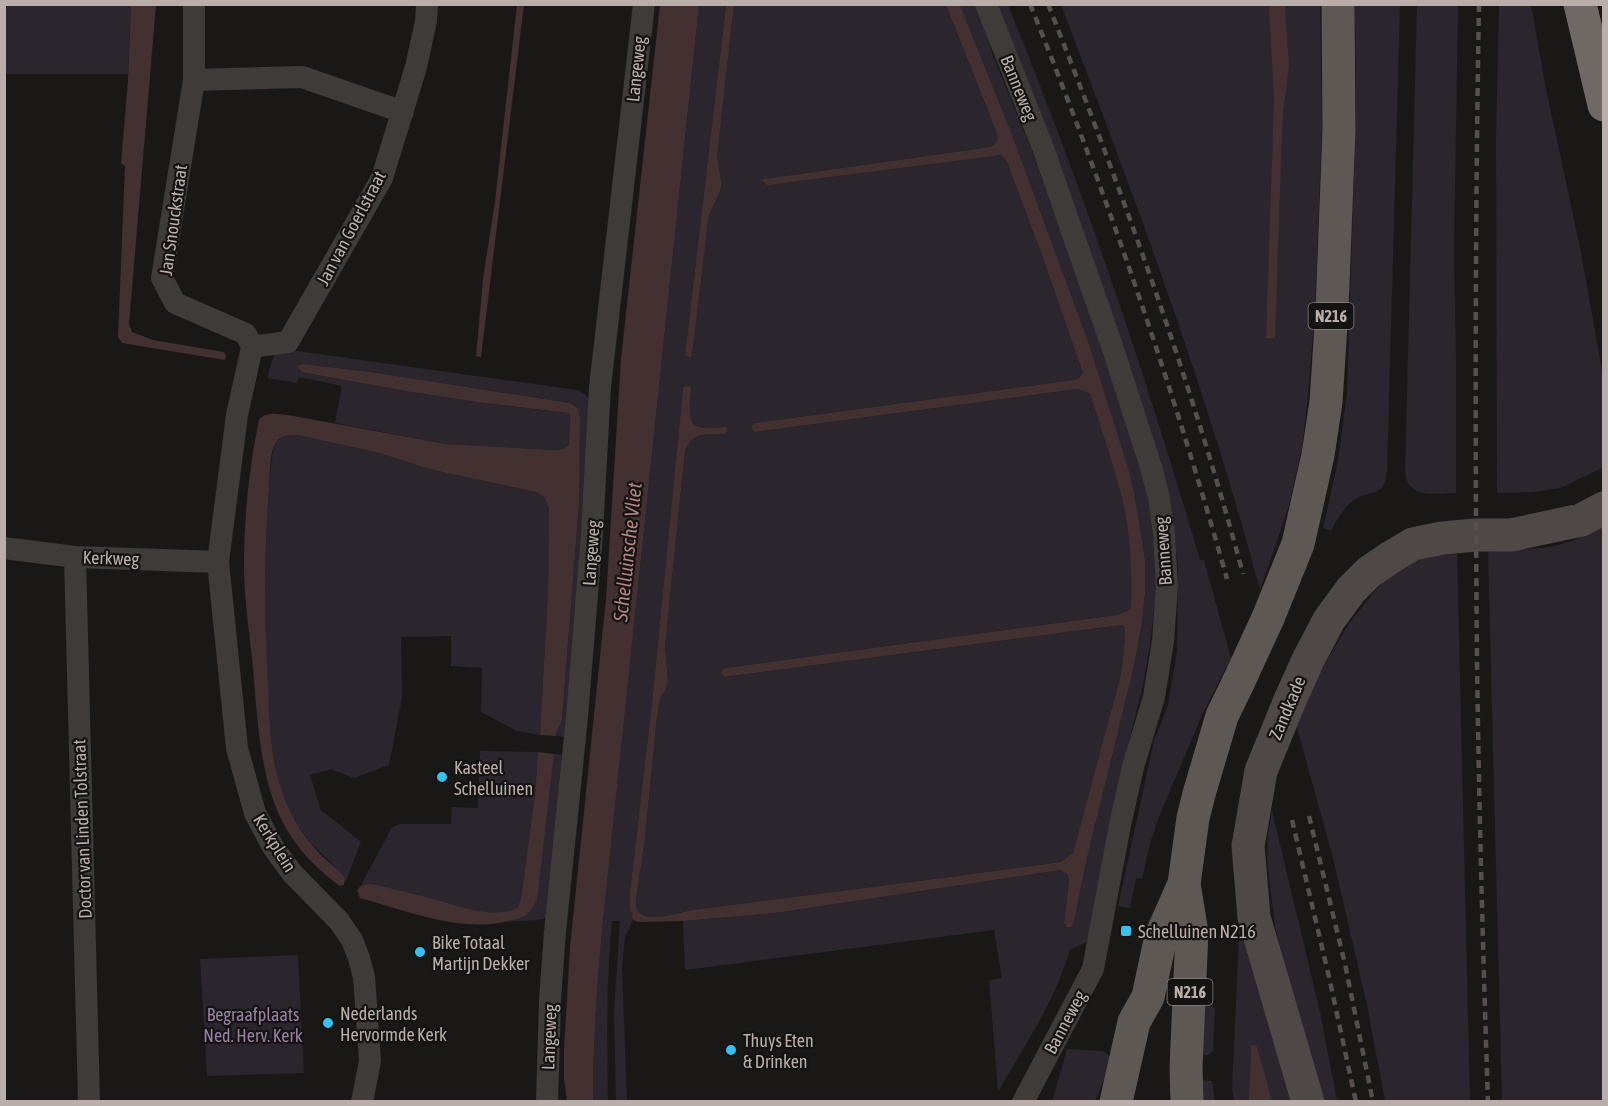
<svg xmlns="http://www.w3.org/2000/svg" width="1608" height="1106" font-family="'Asap Condensed',sans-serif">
<rect width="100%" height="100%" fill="#191817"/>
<g fill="#2b252e">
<polygon points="4,5 131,5 128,74 5,74"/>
<path d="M699,5H726L685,355L689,358L692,355L709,215C712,208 717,200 720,192C723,182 719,167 717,157L734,5H946L998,136C997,142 995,145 990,147L764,179L762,180L1001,155L1007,162L1043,258L1083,373L1079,378L1074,380L755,423L752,425L755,432L1078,389L1090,394C1103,435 1118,476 1126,518C1131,547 1131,577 1131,606L1127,611L1116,615L726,668L722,670V674L724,677L1122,625L1125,628C1125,645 1123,661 1120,678L1073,854L1061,862L942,878L692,910C676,913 633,929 636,900L645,838L657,715L660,699L665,690L668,681L665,646L685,451C693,430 707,435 725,434V427C717,427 707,429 699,427C685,424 688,397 687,386L684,387L652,703L630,891V908L633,920L625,937L622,969L627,1101H616L614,1011L620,921H612C606,981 607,1041 608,1101L593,1102C593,1041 597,982 603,921Z"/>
<path d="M960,5H975L988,37L993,56L1031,149L1072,262L1139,459L1153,523L1157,586L1150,645L1143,685L1130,737L1089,941L1070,950C1055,1001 1024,1046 998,1092L989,980L1002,978L994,930L685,970L683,921L775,913L1061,870L1067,874L1069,880L1064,923L1074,922L1087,858L1132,675L1142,623L1145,594V560L1135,497L1088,341L1011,132Z"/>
<path d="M997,5H1008C1082,186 1145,372 1200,560H1204L1231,658L1202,715L1158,819L1150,844L1142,879L1136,878L1130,908L1118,906L1154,741L1168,705L1177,652L1178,566L1173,524Z"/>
<path d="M1061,5H1320L1322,124L1315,311L1307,405L1302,448L1289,506L1260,590C1207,391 1135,197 1061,5Z"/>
<path d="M1355,5H1400L1387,471C1384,501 1368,487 1350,503C1342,511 1336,521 1331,531L1323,528L1337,466L1347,394L1356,109Z"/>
<path d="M1417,5H1458L1454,251L1456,358V493C1435,493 1409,500 1405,473Z"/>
<polygon points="1499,5 1531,5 1545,84 1581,252 1603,377 1604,467 1561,488 1533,492 1497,493 1496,137"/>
<path d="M276,348L577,390C585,393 587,396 591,404L566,737L555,736L562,720L579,504V414L570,403L371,372L303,364L299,365V370L302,372L411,392L484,403L568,413L570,414L569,445L563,449L556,450L446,444L335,423L342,386L299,377L297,383L267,378Z"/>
<path d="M291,435L302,436L379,453L433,470L536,492L545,498L549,508L548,589L540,735L517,731L481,712L482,668L451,666V636L401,637L402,698L389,765L354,778L331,769L310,775L321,810L361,842L345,883C344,871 318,852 310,842C300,830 292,817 286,803C270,764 269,718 267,676C264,620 264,563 268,507C269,487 270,467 274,447C277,439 282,437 291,435Z"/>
<polygon points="1603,526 1603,1101 1502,1101 1488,552 1550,547 1575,540"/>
<polygon points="1457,551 1470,1101 1385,1101 1367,1005 1333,858 1296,724 1317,677 1348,625 1373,593 1387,578 1410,564 1434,554"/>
<path d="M480,751L538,752L535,794L521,899L517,908C489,921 456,905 429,898C408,892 386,888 364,884L360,887L392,827L399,824H451L452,807L478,808Z"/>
<polygon points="554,754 563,755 546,918 537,920 506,922 522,918"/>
<polygon points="1272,811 1320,1012 1337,1101 1322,1101 1297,1018 1275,926 1267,860 1268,835"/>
<polygon points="1240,918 1294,1101 1234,1102 1232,1087"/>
<polygon points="298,955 304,1073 207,1076 200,959"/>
<polygon points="1205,1006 1215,1007 1213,1051 1208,1055 1196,1054"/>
<polygon points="1067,1049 1103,1051 1113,1059 1095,1101 1052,1102"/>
<polygon points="1200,1080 1212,1081 1215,1101 1200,1101"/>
</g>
<g fill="#423130">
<polygon points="131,5 156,5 129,324 132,332 153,340 224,352 226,356 225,360 122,343 118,337 125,166 121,163 128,81"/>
<polygon points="517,5 524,5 481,357 476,356 483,279 495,201"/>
<path d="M660,5H699L603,921C597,982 593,1041 593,1101H567L564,1078V1050L570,947L606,599L621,359Z"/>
<path d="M726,5H734L717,157C719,167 723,182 720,192C717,199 712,208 709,215L692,355L690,358L685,355Z"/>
<path d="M946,5H960L1011,132L1088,341L1128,468L1135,497L1145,560V594L1142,623L1132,675L1087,858L1074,922L1071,927H1067L1064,923L1069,880L1067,874L1061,870L775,913L683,921L638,922L633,920L630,908V891L652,703L683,390L684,387L687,386L691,387C691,399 684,424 700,427C707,429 717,427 725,427L727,429V432L725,434C707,435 693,430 685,451L665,646L668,681L665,690L660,699L657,715L645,838L636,900C633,929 676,913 692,910L942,878L1061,862L1073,853L1120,678C1123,661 1125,645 1125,628L1122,625L724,677L722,674V670L726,668L1116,615L1127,611L1131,606C1131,577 1131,547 1126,518C1118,476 1103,435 1090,394L1078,389L755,432L752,429V425L755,423L1074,380L1079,378L1083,373L1043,258L1007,162L1001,155L767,185L762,180L764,179L990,147C995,145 997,142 998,136Z"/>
<polygon points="1269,5 1285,5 1289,67 1283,111 1281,159 1275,339 1266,338 1274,101"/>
<path d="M303,364L371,372L570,403L578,409L580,418L579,504L562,720L555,736L540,735L548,589L549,508L545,498L536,492L433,470L379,453L302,436C294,435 283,434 277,441C269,450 270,478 269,490C264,555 264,617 268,682C269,714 270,751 279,782C287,810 301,835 322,856C330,864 339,869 345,878L344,885L340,886C313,867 289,840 277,810C261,772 257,720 254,679C251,641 244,604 244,566C244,517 249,468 259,420C266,411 278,414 288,415L446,444L556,450L563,449L569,445L570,414L568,413L484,403L411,392L301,372L298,367L299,365Z"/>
<path d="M538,752L554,754L537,900C533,907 530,913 523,917C519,919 513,920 509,921C461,933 407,911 360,898L357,890C361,885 364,884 371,884C391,888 411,893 430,898C457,905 490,920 517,908L521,899L535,794Z"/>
<polygon points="1255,1045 1257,1047 1270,1094 1271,1101 1249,1101 1251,1048 1251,1046"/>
</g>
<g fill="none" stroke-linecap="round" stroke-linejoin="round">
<g stroke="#3e3b38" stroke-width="22">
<polyline points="194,4 194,80 162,278 175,303 246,334 252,347 237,415 218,562 237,748 255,813 273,847 292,873 339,921 352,940 359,958 364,977 370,1061 362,1102"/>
<polyline points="986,4 1043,148 1112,346 1151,467 1159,498 1164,534 1167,586 1163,641 1154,697 1133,767 1120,825 1093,969 1023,1102"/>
<polyline points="194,80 302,77 403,112"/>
<polyline points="252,347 288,342 382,178 416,67 426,21 427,4"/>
<polyline points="4,548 75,557 218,562"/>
<polyline points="75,557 89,1102"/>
<polyline points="547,1102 550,1000 555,932 577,717 592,533 600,387 644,4"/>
</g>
<g stroke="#4e4946" stroke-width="33">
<polyline points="1290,700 1308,660 1329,620 1351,590 1369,572 1391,557 1413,544 1442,538 1476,535 1511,535 1581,520 1604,508"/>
<polyline points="1261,771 1248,846 1254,917 1308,1102"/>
</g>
<g stroke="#5d5854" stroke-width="33">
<polyline points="1268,618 1298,544 1318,455 1326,402 1332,310 1339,129 1338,4"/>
<polyline points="1184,884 1192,933 1186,1067 1187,1102"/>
<polyline points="1116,1102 1134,1022 1148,997 1161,936 1184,884 1193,818 1199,794 1222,716 1238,683"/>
</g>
<polyline stroke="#6f6864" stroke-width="33" points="1580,4 1604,105"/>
<g stroke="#55504d" stroke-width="4.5" stroke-dasharray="8 6" stroke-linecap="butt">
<path d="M1030,4C1106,192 1172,384 1227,579"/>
<path d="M1048,4C1122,191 1191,380 1243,574"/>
<path d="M1479,4C1475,223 1475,442 1477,661C1479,808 1483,955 1488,1102"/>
<polyline points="1309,816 1345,964 1373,1102"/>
<polyline points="1292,820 1329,977 1356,1102"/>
</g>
<polyline stroke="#4e4946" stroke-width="33" points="1261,771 1290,700"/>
<polyline stroke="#5d5854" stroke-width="33" points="1238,683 1268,618"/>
</g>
<g fill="#35c2f3" stroke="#141312" stroke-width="2">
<circle cx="442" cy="777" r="6"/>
<rect x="1120" y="925" width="12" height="12" rx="3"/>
<circle cx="420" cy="952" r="6"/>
<circle cx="328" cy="1023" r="6"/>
<circle cx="731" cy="1050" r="6"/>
</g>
<g text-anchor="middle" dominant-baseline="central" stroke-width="4.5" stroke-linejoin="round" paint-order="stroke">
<g fill="#141312" stroke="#88807c" stroke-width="1.5">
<rect x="1308.5" y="303" width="45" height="26" rx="4.5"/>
<rect x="1167.5" y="979" width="45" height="26" rx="4.5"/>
</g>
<g font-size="16" font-weight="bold" fill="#b9aea9">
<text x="1331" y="316">N216</text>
<text x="1190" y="992">N216</text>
</g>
<g font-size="18" fill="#b9aea9" stroke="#141312">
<text transform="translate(636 69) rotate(-84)">Langeweg</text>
<text transform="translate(1019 88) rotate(68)">Banneweg</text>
<text transform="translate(173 220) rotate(-82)">Jan Snouckstraat</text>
<text transform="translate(351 228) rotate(-62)">Jan van Goerlstraat</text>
<text transform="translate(1163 551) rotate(-94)">Banneweg</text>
<text transform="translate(591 553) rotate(-86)">Langeweg</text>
<text transform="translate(111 558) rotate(2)">Kerkweg</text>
<text transform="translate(1287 708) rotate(-67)">Zandkade</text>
<text transform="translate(82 829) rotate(-92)">Doctor van Linden Tolstraat</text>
<text transform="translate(275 843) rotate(58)">Kerkplein</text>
<text transform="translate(1065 1022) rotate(-62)">Banneweg</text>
<text transform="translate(549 1037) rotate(-88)">Langeweg</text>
</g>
<g font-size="18" fill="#b9aea9" stroke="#141312" text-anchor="start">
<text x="454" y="767">Kasteel<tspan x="454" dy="21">Schelluinen</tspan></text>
<text x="1138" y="931">Schelluinen N216</text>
<text x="432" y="942">Bike Totaal<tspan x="432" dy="21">Martijn Dekker</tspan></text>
<text x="340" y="1013">Nederlands<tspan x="340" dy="21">Hervormde Kerk</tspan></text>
<text x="743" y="1040">Thuys Eten<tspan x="743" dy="21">&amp; Drinken</tspan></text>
</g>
<g font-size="18" fill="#9880a4" stroke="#141312">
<text x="253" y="1014">Begraafplaats<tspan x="253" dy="21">Ned. Herv. Kerk</tspan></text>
</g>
<g font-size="20" font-style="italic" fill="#b48380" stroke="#141312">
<text transform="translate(627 552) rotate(-84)">Schelluinsche Vliet</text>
</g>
</g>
<rect width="1608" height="1106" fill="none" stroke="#b9aea9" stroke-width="12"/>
</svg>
